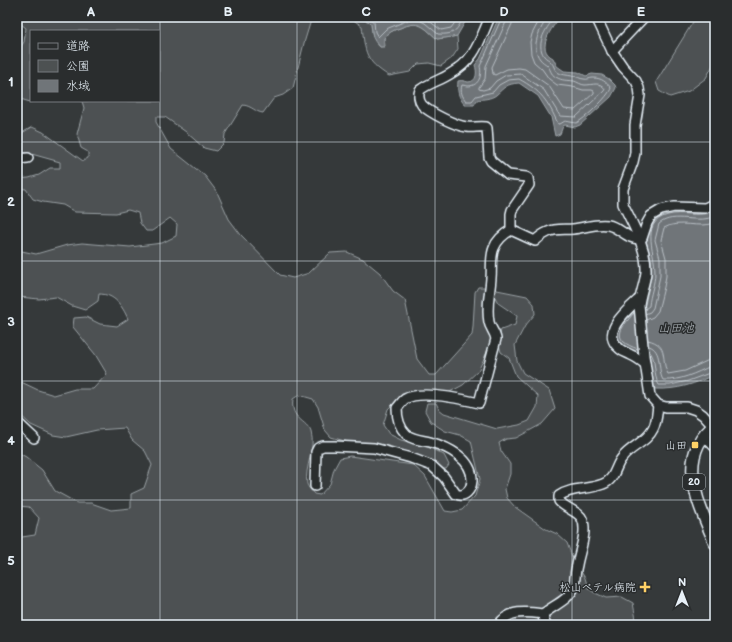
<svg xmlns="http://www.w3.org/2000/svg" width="732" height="642" font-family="'Balsamiq Sans','Klee One',sans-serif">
<rect width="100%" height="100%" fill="#35393a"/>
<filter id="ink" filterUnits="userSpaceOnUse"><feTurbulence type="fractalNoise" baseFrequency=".025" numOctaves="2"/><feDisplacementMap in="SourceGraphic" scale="8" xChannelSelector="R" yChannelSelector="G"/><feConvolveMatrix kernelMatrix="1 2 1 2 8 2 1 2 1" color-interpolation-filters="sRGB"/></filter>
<g filter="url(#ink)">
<g fill="#4d5152" stroke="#9aa1a5">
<path d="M17,17H312L304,43L293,88L283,95L274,98L263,113C255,112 252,106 243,105L225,134L224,143L216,151L204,148L186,132L165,117H156V122L171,149L205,176L217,192L229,219L241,235L280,275L293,278L309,273L330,253L347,252L363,259L380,273L393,291L405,300L417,359L429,375H436L472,335L473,327L475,292L478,287H484L486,290L491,340L487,352L478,371L463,385L446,394L408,393L398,399L388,409L383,425L389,434L401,440L428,447L444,455L449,465L446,469H439L374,445L348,442L331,437L325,430L318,407L313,399L299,395L293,399C290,420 307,420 311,432C316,449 304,467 307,484C308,488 312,491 314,494L320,495L330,484L334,469L340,458L350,456L413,465L425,476L445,511L452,512L462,510L475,496L480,479L471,441L460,435L445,431L431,422L425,411L427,403H436L439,409L444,413L497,429L519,425L529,421L537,407L538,396L516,376L509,358L501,352L498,341L501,330L515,325L517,316L498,303L494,295L497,290L527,296L534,304L535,314L525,326L515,345L517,361L523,373L549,390L555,409L542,424L516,438L506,439L499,443L501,451L510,464V474L505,489L507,498L515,507L546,529L557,534L567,543L573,559L585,578L588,588L593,592L606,598L622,597L633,603L637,625H17V541L22,537L35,535L39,518L29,507L17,506V452L26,457L42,470L55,491L77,503H91L111,510L131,508V494L144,488L152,465L145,451L132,440L125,428L97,430L66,437L53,435L31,425L17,412V380L38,390L54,395L75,389H93L107,374L95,354L73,327L74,318L86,317L100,324L117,326L128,319C122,305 114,294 99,294L98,301L85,310L72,306L56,297L39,299L19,297L17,299V250L36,254L67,245L82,243L130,247L162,243L176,236L177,224L170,218L152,231H146L140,223L138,213L128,210L116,213L75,212L63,205L43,202L33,199L26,189L17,188V179L29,178L39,175L50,168H60V162L28,153L17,152V136L32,127L43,132L83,161L88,158V152L81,148L77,134L84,108L82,101H159V31H31V101H34L30,102L17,98V52L24,42L26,28L17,21Z"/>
<path d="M349,17H360V19L368,21L371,24C372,34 372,40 380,47L385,46L384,38C388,33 393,30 400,28C419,20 423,26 437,39L452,37L457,36L458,49L452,58L441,66L429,63L418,64L410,72L389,76C365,61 365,52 362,26Z"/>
<polygon points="696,17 715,17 715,62 713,65 706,78 689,91 670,97 659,91 656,82"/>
</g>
<g fill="#707579" stroke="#a0a7ac">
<path d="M360,17H468L457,36L452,37L437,39C423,26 419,20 400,28C393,30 388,33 384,38V47H380L373,37L371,24L368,21L360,19Z"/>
<path d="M499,17H560C552,28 535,49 553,58L557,66L564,71L578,72L586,76L592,74L602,75L609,79L615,85L616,88L611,97L580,125L575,127L565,125L563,126L560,134L555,136L551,117L538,96L519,83C506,84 505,87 496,95C491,99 483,99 477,100L474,105H465C458,97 457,91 458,81C463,80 464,81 468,82C478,82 477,71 475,65L480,59Z"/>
<path d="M715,206V374C696,384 677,390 655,389L652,381L649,355C628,350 603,343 625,319C633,310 633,307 645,305L651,276V259L646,241L650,222L664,211Z"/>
</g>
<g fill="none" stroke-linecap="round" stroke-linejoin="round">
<g stroke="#b8bfc5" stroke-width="1">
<path d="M367,17L374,22L375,32L378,37L386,29L411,19L419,20L425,23L438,34C455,35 456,31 464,17"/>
<polyline points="424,17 441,30 451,28 459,17"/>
<path d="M502,17L483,60L480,66C482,74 480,86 468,86C466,86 464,85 462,85C460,91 462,96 466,101H472L476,96L493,92L499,85L508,80L519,79C541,91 548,101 558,124H560L565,121L576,123C584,120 609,96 611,88C606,82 602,78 593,78C590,78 587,80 584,79C580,79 577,76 572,76C567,75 562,75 557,72C554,69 554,65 551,62C549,59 546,59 544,56C535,43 547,27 555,17"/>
<path d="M507,17L506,22L486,66L485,79L479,87V89L483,90L490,88L496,81L506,75L521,74L544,90L560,116L576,117L604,91L605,89C600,81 593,85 585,85C581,85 578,82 574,81C567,80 562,81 556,77C550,74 551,69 547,65C545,63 542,62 540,59C530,46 540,29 548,17"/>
<polyline points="513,17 512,24 492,67 493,74 495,75 507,69 519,68 525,69 549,86 564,109 575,110 594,93 594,91 592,90 583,90 573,87 557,85 549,79 542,69 534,62 531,54 530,42 532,34 541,17"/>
<path d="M645,309L649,306C650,294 655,284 655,272C655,249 638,219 673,214C688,212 701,218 715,210"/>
<path d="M634,313C619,330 611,340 638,349"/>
<path d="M645,314L650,312L653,308L660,276V258L655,240L659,224C674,211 698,225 715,216"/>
<path d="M646,320L653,317L658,311L664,287L666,276V258L661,240L664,228C679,219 698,229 715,223"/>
<path d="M648,340C670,345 660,360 668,374L685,371L709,360H715"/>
<path d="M649,346C663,350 657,370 663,380C680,381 696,373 711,366H715"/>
<path d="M649,351C657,357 653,377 659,385H670L688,381L715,371"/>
</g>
<defs>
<g id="minor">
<path d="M490,17C479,42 475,60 450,74C441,80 429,83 420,90C418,95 419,101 422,105C430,113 456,126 467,127C473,128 479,126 486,127L487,128L489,157L491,161L508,175L526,177L528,178L529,185L512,210L511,214V230"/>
<path d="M596,17L612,51L623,67L636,81L639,88L640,95L635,125V153L633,162L623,189V204C633,225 647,248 646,272C645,283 640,294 639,305L644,356L650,396L658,405L666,407H687L696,410L703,415L713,426"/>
<polyline points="612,51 644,17"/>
<polyline points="17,159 28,158"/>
<path d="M511,230L535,241C539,237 543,234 548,232C556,228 565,230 573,229C584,228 596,223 608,225C620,227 629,242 642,238L647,223L651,216L661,210L674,207L705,208L715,203"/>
<path d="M639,299C627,310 599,333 620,349C623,352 628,353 631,355C636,357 640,360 645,364"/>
<polyline points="17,422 34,438"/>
<polyline points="704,436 715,447"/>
<path d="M315,486L316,452L318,448L323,446H335L374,448L411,458L432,466L444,477L456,494C465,498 471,490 472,481C473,459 448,447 430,442C422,440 412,440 406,434C399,427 397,417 397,408C400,405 402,401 405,399C420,390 462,399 479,403L496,339C495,332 490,328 489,322C486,306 490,294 491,278C492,268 490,257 494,248C497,240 504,234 511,230"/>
<polyline points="543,614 544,621 546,625"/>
<path d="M499,625C508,609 528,612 543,614C554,605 569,600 574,587C575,580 575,572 577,565C579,552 589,529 581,517C575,510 565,508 559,501V496C572,487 588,490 603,484C615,480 615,466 622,458C631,446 647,442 653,429C657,422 657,413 658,405"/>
</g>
<path id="major" d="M715,425C674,456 699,505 715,543"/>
</defs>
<use href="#minor" stroke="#e8f1f8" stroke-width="12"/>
<use href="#major" stroke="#e8f1f8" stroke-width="14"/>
<use href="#minor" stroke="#2a2d2e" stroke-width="9"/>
<use href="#major" stroke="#2a2d2e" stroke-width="11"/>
</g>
</g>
<path fill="none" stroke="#e8f1f8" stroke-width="1" stroke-opacity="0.55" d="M160,17V625M297,17V625M435,17V625M572,17V625M17,142H715M17,261H715M17,381H715M17,500H715"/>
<g fill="#ffd166" stroke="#2a2d2e" stroke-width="1.5">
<rect x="691" y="441" width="8" height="8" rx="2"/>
<path d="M643 581h4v4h4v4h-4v4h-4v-4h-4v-4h4z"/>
</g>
<g text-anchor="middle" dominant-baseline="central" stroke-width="3" stroke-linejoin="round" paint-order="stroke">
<rect fill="#2a2d2e" stroke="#afb6bb" stroke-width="1" x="683" y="474" width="22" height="16" rx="3"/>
<g font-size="10" font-weight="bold" fill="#e8f1f8">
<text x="694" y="482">20</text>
</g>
<g font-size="11" fill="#e8f1f8" stroke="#2a2d2e" text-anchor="end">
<text x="687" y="445">山田</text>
<text x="636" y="587">松山ベテル病院</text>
</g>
<g font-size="12" font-style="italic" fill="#acb3b8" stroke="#2a2d2e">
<text x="676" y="328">山田池</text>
</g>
</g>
<rect width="732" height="642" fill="none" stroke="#2a2d2e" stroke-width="44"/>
<rect x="30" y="30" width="130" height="72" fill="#2a2d2e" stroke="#767b7f"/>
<rect x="38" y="43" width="20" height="6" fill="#2a2d2e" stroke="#767b7f"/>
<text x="66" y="50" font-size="12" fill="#e8f1f8">道路</text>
<rect x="38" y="60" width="20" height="12" fill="#4d5152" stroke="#767b7f"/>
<text x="66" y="70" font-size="12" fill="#e8f1f8">公園</text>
<rect x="38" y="80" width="20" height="12" fill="#707579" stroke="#767b7f"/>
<text x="66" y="90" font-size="12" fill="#e8f1f8">水域</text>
<g transform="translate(682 592)" stroke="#2a2d2e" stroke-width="3" paint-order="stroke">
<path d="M0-3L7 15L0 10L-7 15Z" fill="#e8f1f8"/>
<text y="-6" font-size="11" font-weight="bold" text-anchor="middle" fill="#e8f1f8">N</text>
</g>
<rect x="22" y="22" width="688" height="598" fill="none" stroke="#e8f1f8" stroke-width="1.5"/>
<g font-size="13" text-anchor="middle" font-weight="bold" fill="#e8f1f8">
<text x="91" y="16">A</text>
<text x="228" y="16">B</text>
<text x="366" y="16">C</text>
<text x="504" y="16">D</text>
<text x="641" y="16">E</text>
<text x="11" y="86">1</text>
<text x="11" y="206">2</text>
<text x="11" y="326">3</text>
<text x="11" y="445">4</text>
<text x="11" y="565">5</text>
</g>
</svg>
